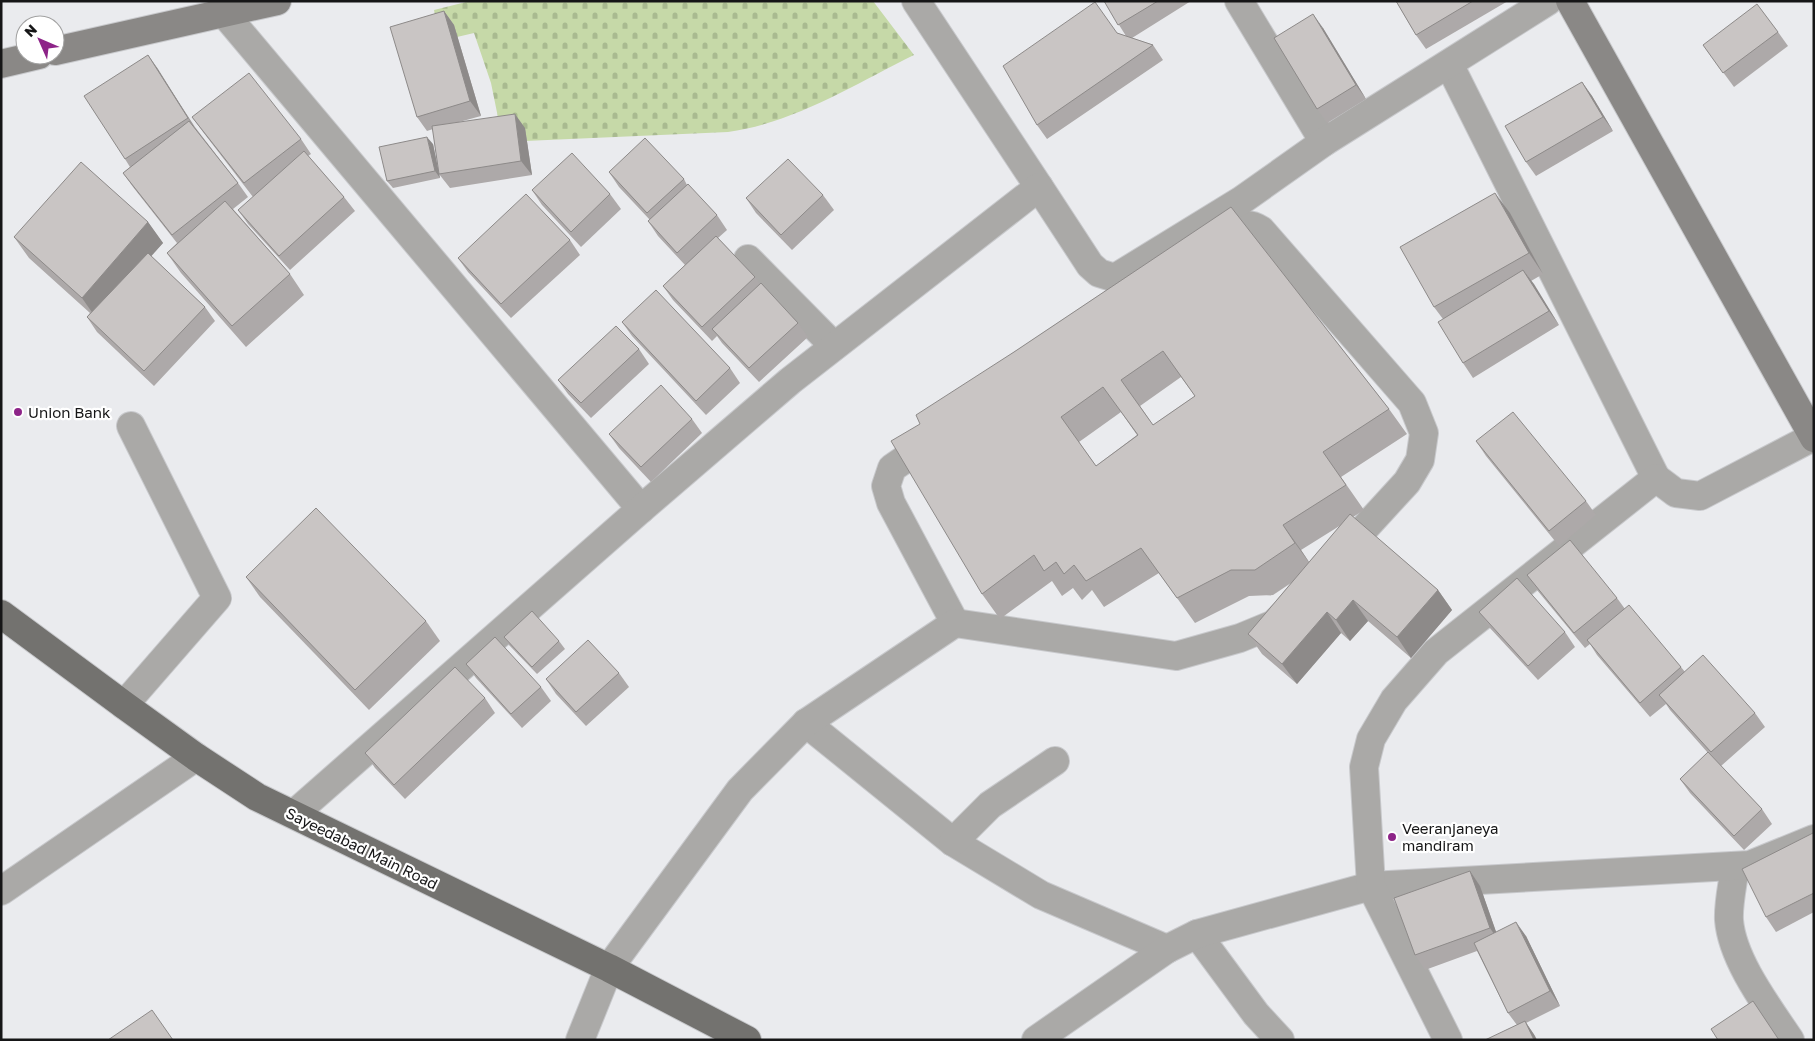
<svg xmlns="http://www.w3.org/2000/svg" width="1815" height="1041" font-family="'Golos Text',sans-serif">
<defs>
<pattern id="cemetery-stones" width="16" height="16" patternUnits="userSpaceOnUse" patternTransform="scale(1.25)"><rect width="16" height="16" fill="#c6d9a8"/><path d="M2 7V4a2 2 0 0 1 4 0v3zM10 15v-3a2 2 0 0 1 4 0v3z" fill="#a9ba90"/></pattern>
</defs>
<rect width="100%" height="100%" fill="#eaebee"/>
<path fill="url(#cemetery-stones)" d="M470,1H873L914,55C855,84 794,123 728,132L503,142L491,83L474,33L440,41L434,10Z"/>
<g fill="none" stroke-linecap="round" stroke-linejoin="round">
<defs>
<g id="street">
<polyline points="916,1 1039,187"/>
<polyline points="1239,1 1324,142"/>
<polyline points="223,12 641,509"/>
<polyline points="1449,64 1656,478"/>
<path d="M1213,244C1229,232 1241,217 1261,230L1412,403L1424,433L1420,460L1407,482L1340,555"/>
<polyline points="748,259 834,346"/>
<polyline points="934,439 892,468 886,486 891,503 955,623"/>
<polyline points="124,705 217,598 131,426"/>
<polyline points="806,723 953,842 1041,895 1167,949"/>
<polyline points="294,814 641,509 790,381 1039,187 1090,265 1099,273 1115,278 1242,200 1324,142 1548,1"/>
<polyline points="953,842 990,805 1055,761"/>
<path d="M1735,866C1733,883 1728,904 1729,920C1732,960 1768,1007 1790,1040"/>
<polyline points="1,891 196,757"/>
<polyline points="1197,934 1256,1014 1280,1040"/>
<polyline points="580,1040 609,968 740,790 806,723 955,623 1176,656 1240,638 1274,624 1281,617"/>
<polyline points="1036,1040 1167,949 1197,934 1371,886 1750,865 1814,839"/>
<polyline points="1448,1040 1371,886 1364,767 1371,739 1394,700 1436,652 1656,478 1676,493 1700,496 1813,437"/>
</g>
<g id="secondary">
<polyline points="1570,1 1814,438"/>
<polyline points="55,51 277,1"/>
<polyline points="1,64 39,55"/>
</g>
<polyline id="primary" points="1,614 124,705 196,757 257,797 609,968 747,1040"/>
</defs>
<use href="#street" stroke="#c8c9cc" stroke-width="30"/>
<use href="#secondary" stroke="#c8c9cc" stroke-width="30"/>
<use href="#primary" stroke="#c8c9cc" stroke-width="30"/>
<use href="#street" stroke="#aaa9a7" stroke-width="28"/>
<use href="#secondary" stroke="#8a8886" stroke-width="28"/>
<use href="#primary" stroke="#73726f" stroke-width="28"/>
</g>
<g fill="#ada9a9" fill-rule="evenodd">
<polygon points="1104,1 1191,1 1132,38 1153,45 1163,60 1047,139 1037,125 1117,33 1126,36"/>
<polygon points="1396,1 1508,1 1426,49 1416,35"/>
<polygon points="444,11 454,25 481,116 459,122 525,128 532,175 450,188 439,174 433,129 427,131 417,117"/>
<polygon points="1323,28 1366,99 1327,123 1317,109"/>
<polygon points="1778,32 1788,46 1734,87 1703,45"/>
<polygon points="148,55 195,127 238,183 248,197 233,209 290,274 304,295 246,347 181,273 167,253 177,243 133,187 123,173 130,167 125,159"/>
<polygon points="1582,82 1592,96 1613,131 1536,176 1526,162"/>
<polygon points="192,117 301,139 311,154 308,156 344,197 355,211 290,270 248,224 238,210 253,197 203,132"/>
<polygon points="433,144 440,178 393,188 387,181"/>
<polygon points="609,172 684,179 687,185 717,215 727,230 718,238 755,277 760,284 798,323 808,337 759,382 722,343 717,336 712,341 673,300 663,286 685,265 658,236 648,221 650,220 619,187"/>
<polygon points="532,190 610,194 621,209 581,247 542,205"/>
<polygon points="823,195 834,210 792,250 756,213 746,198"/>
<path d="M1231,207L1389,409L1407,434L1341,477L1364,510L1353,517L1438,590L1452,610L1411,658L1368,621L1350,641L1341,633L1297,684L1262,654L1248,634L1291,583L1273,595L1249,596L1195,623L1159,573L1104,607L1092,590L1082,600L1073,588L1062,596L1052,581L1000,619L982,594L920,424L1014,352ZM1181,377L1195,396L1153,425L1140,406ZM1121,412L1137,435L1096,466L1079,442ZM1341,525L1309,562L1301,550Z"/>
<polygon points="1510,213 1543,274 1531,281 1559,325 1473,378 1463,363 1443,319 1434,307"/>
<polygon points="148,222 163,243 151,256 205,307 215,321 154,386 97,332 87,317 90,313 29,258 14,237"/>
<polygon points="570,240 580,255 511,318 468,272 458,258"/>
<polygon points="622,322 730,368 740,383 706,415 632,336"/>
<polygon points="639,349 649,364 591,418 568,394 558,380"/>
<polygon points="692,419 702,433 651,482 619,448 609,434"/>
<polygon points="1476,441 1586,501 1596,515 1559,546 1486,456"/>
<polygon points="1527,575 1617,598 1625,609 1681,667 1685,672 1755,713 1765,727 1721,766 1762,809 1772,824 1744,850 1690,793 1680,779 1708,753 1670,710 1666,704 1650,717 1597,655 1590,644 1585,648 1537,590"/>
<polygon points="246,577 426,621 440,641 369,710 260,597"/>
<polygon points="1479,612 1565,632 1575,647 1538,680 1489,627"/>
<polygon points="504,637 559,641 565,649 537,674 509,645"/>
<polygon points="466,664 541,687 551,701 522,728 476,678"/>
<polygon points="619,673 629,687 586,726 556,694 546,679"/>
<polygon points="485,698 495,713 405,799 375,768 365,753"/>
<polygon points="1814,834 1814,912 1776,932 1766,917"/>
<polygon points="1470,871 1480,886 1496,932 1526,936 1560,1006 1526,1023 1535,1036 1517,1025 1508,1013 1477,951 1425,970 1415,955"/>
</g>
<g fill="#8d8a89">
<polygon points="444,11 454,25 481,116 470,101"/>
<polygon points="1313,14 1323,28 1366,99 1356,85"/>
<polygon points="148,55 158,69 198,133 188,118"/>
<polygon points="1582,82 1592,96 1613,131 1603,117"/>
<polygon points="515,114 525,128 532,175 521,161"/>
<polygon points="427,137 433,144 440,178 435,171"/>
<polygon points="1495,193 1510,213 1543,274 1529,253"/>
<polygon points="148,222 163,243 96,318 82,298"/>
<polygon points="1523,270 1534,284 1559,325 1549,311"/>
<polygon points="1283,525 1301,550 1313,568 1295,543"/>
<polygon points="1438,590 1452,610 1411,658 1397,637"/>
<polygon points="1353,600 1368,621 1350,641 1336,620"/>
<polygon points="1327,612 1341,633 1297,684 1282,664"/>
<polygon points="1470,871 1480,886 1500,943 1490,928"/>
<polygon points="1516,922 1526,936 1560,1006 1550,991"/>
<polygon points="1525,1021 1535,1036 1537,1040 1534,1040"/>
</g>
<g fill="#c9c5c4" stroke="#8d8a89" fill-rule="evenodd">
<polygon points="1104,1 1158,1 1118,25"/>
<polygon points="1396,1 1473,1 1416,35"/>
<polygon points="1095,2 1117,33 1153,45 1037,125 1003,66"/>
<polygon points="1757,4 1778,32 1723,73 1703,45"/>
<polygon points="444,11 470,101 417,117 390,27"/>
<polygon points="1313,14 1356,85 1317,109 1274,38"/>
<polygon points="148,55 188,118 125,159 84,96"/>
<polygon points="249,73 301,139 244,183 192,117"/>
<polygon points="1582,82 1603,117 1526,162 1505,126"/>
<polygon points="515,114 521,161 439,174 432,126"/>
<polygon points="189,121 238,183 172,235 123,173"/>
<polygon points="427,137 435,171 387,181 379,147"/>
<polygon points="645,138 684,179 647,213 609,172"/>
<polygon points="304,151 344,197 279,256 238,210"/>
<polygon points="572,153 610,194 571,232 532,190"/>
<polygon points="788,159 823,195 781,235 746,198"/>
<polygon points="81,162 148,222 82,298 14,237"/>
<polygon points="688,184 717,215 677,253 648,221"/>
<polygon points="1495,193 1529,253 1434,307 1400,247"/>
<polygon points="526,194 570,240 501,304 458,258"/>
<polygon points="225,201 290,274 232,326 167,253"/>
<path d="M1231,207L1389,409L1323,452L1346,485L1283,525L1295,543L1255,570H1231L1177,598L1141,548L1086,581L1074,565L1064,574L1056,562L1044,571L1034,555L982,594L891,441L920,424L916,415L1014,352ZM1163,351L1195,396L1153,425L1121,380ZM1103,387L1138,435L1096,466L1061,417Z"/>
<polygon points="716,236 755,277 702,327 663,286"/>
<polygon points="148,253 205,307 144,371 87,317"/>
<polygon points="1523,270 1549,311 1463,363 1438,322"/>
<polygon points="761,283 798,323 749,368 712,329"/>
<polygon points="656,290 730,368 696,401 622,322"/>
<polygon points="616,326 639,349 581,403 558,380"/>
<polygon points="661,385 692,419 641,467 609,434"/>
<polygon points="1513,412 1586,501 1549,531 1476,441"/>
<polygon points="316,508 426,621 355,690 246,577"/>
<polygon points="1350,514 1438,590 1397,637 1353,600 1336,620 1327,612 1282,664 1248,634"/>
<polygon points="1570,540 1617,598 1574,633 1527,575"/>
<polygon points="1517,578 1565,632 1528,666 1479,612"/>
<polygon points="1629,605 1681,667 1640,703 1587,640"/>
<polygon points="532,611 559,641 532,667 504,637"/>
<polygon points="495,637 541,687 511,714 466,664"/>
<polygon points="588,640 619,673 576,712 546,679"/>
<polygon points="1703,655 1755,713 1711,752 1659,695"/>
<polygon points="455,667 485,698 394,785 365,753"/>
<polygon points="1708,752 1762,809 1734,836 1680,779"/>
<polygon points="1813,833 1814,834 1814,893 1766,917 1742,869"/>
<polygon points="1470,871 1490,928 1415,955 1394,898"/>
<polygon points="1516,922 1550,991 1508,1013 1474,943"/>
<polygon points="1753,1001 1779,1040 1718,1040 1711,1029"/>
<polygon points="152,1010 173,1040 108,1040"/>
<polygon points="1525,1021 1534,1040 1485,1040"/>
</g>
<g fill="#8d2488" stroke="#fff" stroke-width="2">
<circle cx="18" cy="412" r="5"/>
<circle cx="1392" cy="837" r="5"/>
</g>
<g text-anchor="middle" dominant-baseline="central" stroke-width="4.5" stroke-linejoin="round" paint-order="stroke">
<g font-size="15" fill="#161617" stroke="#fff" text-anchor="start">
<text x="28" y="412">Union Bank</text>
<text x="1402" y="828">Veeranjaneya<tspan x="1402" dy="17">mandiram</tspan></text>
</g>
<g font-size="15" fill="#161617" stroke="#fff">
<text transform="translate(362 848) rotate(26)">Sayeedabad Main Road</text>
</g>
</g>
<rect width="1815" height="1041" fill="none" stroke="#161617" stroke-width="5"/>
<g transform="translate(40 40) rotate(315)"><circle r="24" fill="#ffffff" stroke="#a2a2a2"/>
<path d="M0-4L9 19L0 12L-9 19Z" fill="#8d2488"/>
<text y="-8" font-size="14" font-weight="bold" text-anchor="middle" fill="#161617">N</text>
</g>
</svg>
